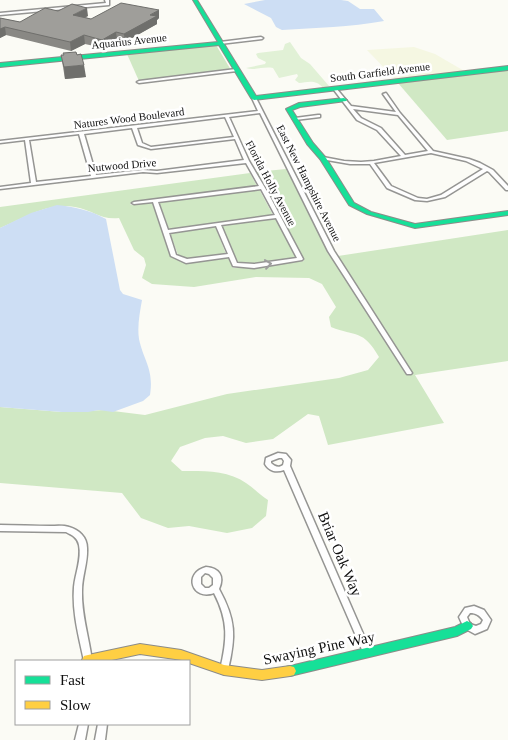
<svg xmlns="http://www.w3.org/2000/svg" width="508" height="740" font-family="Georgia,serif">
<rect width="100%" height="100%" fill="#fbfbf5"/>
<polygon fill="#f5f7e2" points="414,47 435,54 466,72 397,81 367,50"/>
<path fill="#e1f1d6" d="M290,42L301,58L310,64L329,86L323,88C316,79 308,82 299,83L295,80L298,76L297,74L279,78L273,68C263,66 255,71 246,68L265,64L266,62L258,58L256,54L258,53L283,50L285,44Z"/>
<g fill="#d0e8c4">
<polygon points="216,45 231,70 139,81 127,54"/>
<polygon points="508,69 508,131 447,140 398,83"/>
<path d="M286,169L338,256L508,230V361L415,375L444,423L328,445L319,416L308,414L273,439L246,443L223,436L205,438L180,447L171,461L182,471C203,471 228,470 246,483C254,488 260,495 268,500L266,516L252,528L227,533L189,526L168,528L141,518L122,493L0,483V407L62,412L105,410L145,415L227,394L339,378L368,370L379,357C363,329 356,337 331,327L329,317L336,307L322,284L309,278L256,277L194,287L152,284L142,278L146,265L144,258L134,250L119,218C100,220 93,210 75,207C47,202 25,218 0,228V207L250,173L257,186L130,203L131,205L152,202L171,256C186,268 210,259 228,257L233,268H253L304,261L269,192L256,172Z"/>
<polygon points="259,189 273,215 169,229 159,202"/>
<polygon points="275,218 296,258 253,264 238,264 222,226"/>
<polygon points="215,226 226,254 187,259 178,255 170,233"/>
</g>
<g fill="#cddef4">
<path d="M265,0H341L348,1L360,9H374L384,21C350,27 316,28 282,30L276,27L271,18L244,4Z"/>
<path d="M57,205C75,207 90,210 106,219L120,290L123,294L142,300C140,312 137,326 139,339C144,362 154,369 150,395L143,401L113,412L99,410L88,412H62L0,407V228L31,213Z"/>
</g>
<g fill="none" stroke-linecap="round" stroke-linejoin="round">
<defs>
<g id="street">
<polygon points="105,0 109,0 109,5 0,15 0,13 106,3"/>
<polygon points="261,37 263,38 262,39 220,44 218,43 220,42"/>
<polygon points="236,69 238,70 237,71 139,83 137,82 139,81"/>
<path d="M334,88H336L351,106L396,112L383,94L386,93L400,113L433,151L469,159L480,163L493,170L508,186V190H506L489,172L487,171L445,197L427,201L415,200L387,188L370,164H350L321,159V158L323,157L344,161L361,162L374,161L401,156L377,130L357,120L334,90ZM353,109L398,115L428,151L405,155L381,128L361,118ZM431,153L466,161L483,169L441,195L427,199L418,198L391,186L374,163Z"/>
<path d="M253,97L256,98L334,251L412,373L411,374H407L328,251L260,113L229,117L249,161L268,193L303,259L302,260L254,268L233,266L229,257L186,263L171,256L153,202L134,204L132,203L134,202L259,186L246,163L157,173L143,172L0,189V187L31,183L25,140L0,143V141L258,111L252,98ZM225,117L234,137L151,147L142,143L137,128ZM132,128L138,145L151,149L235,139L244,160L157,171L143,170L96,175L84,134ZM79,134L91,176L36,182L29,140ZM261,189L275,215L168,230L158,202ZM276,218L297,258L254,264L237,263L221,225ZM216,226L228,254L187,259L176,255L169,233Z"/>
<polygon points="318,115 320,115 320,117 295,120 293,119 295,118"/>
<path d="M278,453L286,454L291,460L290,466L371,652L370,655L367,656L364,655L363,652L284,470C276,473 269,471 265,464L266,458ZM279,458H282L284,461L283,465C279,468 275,467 271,463V461Z"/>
<path d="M0,525C17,525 33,526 50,526C56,526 63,525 69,527C79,530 87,537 87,548C88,562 82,576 82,590C81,614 89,637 92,661H84C79,637 72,612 74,587C75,574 82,559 79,545C78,538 72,535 66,532L0,531Z"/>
<path d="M206,567C219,568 225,576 219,589C236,620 236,636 228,670L227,673L224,674L221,673L220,670C227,640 229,622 214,593C192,601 183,573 206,567ZM205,573L209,574L213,578V585L209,588H205L201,584V577Z"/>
<path d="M474,606L484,610L491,620L487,629L475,634L464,628L459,617L465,608ZM470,613C476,613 479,615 483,620L481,624L476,626L470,624L467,617Z"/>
<polygon points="79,724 88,724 85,740 75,740"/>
<polygon points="98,724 107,724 105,740 95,740"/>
</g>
<g id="fast">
<polygon points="193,0 197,0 256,96 508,66 508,70 254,100 251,98 219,45 0,67 0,63 218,42"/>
<polygon points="344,98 347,100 346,101 300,107 292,110 313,143 326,158 354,203 371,212 415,224 508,211 508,215 415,228 367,214 349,205 320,159 307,144 286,109 299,103"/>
<polygon points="467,621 471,623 473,626 471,629 457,636 290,676 286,675 284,671 286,667 290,666 455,627"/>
</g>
<polygon id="slow" points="140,644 181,650 224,665 262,670 290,666 294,667 296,671 294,675 290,676 262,680 224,675 189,663 189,661 140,654 107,661 83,661 82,660 84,656 88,655"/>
</defs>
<use href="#street" stroke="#959593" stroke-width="3"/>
<use href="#fast" stroke="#8c8c89" stroke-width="2"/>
<use href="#slow" stroke="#8c8c89" stroke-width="2"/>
<use href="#street" fill="#fefefe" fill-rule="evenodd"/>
<use href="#fast" fill="#16e098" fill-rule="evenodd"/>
<use href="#slow" fill="#ffcf43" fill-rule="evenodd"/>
</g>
<g fill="#898884">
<polygon points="58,11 88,16 85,17 91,19 159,18 157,20 157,24 125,42 117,40 103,48 85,44 71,51 6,35 0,38 0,18 20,22"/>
<polygon points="61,55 86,77 65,79"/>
</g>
<g fill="#6f6f6c">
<polygon points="87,8 88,16 74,23 73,15"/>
<polygon points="159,10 159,18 157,20 157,24 125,42 124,34 150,15"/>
<polygon points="5,27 6,35 0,38 0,29"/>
<polygon points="116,32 117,40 103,48 102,40"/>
<polygon points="84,35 85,44 71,51 70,42"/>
<polygon points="84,65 86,77 65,79 64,67"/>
</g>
<g fill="#9f9e9a" stroke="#6f6f6c">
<polygon points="121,3 159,10 150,15 157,16 124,34 116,32 102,40 84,35 70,42 5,27 0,29 0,18 20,22 45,8 58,11 72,4 87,8 73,15 91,19"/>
<polygon points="76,52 77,55 81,54 84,65 64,67 61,55 64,55 63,53"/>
</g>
<defs><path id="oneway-chevron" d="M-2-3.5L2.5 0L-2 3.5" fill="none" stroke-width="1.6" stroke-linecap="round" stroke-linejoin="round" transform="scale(1.25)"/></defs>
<use stroke="#9e9e9e" href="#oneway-chevron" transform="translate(268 264) rotate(-8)"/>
<g text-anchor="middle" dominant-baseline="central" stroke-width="5" stroke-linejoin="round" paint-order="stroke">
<g font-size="11" fill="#0f0f0f" stroke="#fff">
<text transform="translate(129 41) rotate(-6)">Aquarius Avenue</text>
<text transform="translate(380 72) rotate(-7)">South Garfield Avenue</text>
<text transform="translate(129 118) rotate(-7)">Natures Wood Boulevard</text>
<text transform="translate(122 165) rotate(-5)">Nutwood Drive</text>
<text transform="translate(271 183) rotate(62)">Florida Holly Avenue</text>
<text transform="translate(309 183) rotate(63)">East New Hampshire Avenue</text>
</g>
<g font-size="15" fill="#0f0f0f" stroke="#fff">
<text transform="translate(340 554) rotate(67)">Briar Oak Way</text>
<text transform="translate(319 648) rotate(-12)">Swaying Pine Way</text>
</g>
</g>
<rect x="15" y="660" width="175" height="65" fill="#ffffff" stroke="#9f9f9f"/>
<rect x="25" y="676" width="25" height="8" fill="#16e098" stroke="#9f9f9f"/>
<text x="60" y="685" font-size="15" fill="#0f0f0f">Fast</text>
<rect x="25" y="701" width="25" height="8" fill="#ffcf43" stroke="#9f9f9f"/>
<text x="60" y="710" font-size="15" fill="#0f0f0f">Slow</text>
</svg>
